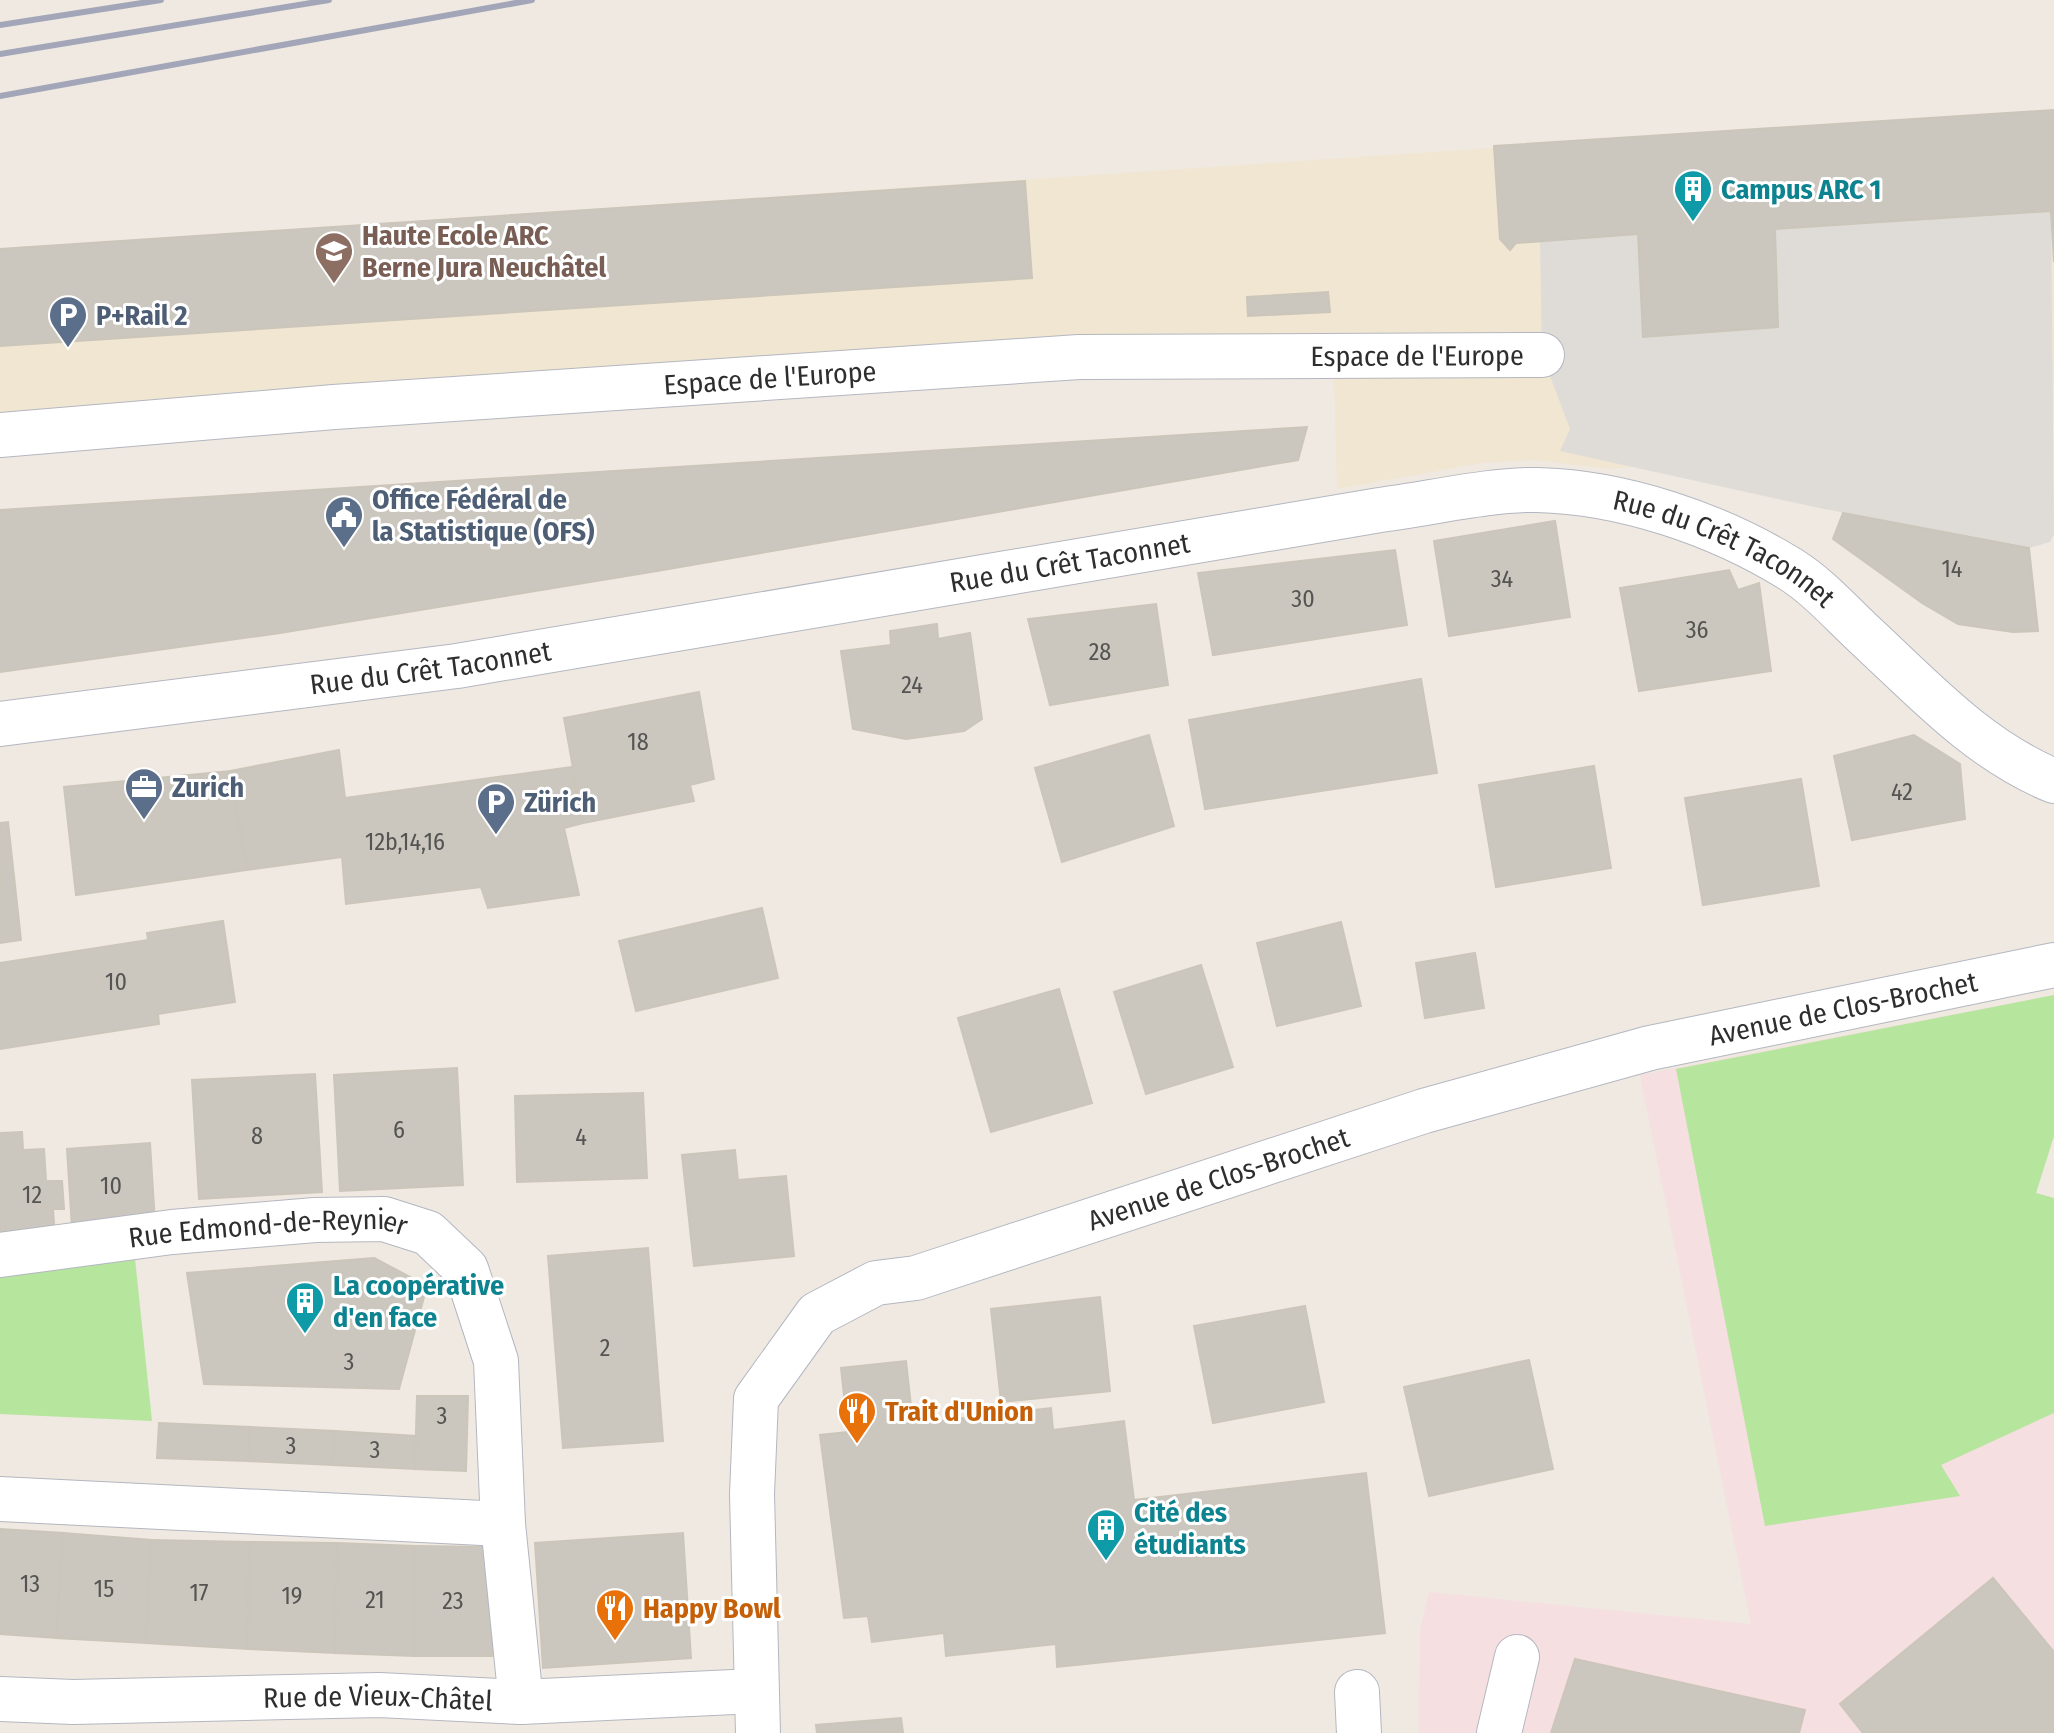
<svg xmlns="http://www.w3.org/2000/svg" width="2054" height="1733" font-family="'Fira Sans Condensed',sans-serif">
<rect width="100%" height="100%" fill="#efe9e1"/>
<polygon fill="#f0e6d1" points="2054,110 2054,422 1612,469 1534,460 1482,463 1337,489 1333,337 0,422 0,249"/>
<polygon fill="#f5dfe0" points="2054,995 2054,1136 2036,1193 2054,1198 2054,1733 1419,1733 1420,1630 1429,1592 1751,1624 1640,1075"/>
<g fill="#b6e59e">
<polygon points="2054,995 2054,1136 2036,1193 2054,1198 2054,1413 1941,1465 1960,1496 1765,1526 1676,1069"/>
<polygon points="134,1249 152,1421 0,1414 0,1267"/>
</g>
<polygon fill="#dfdcd8" points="2051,211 2054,534 2050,542 2029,548 1819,508 1560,451 1570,429 1542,355 1540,241 1638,234 1643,337 1778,327 1775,229"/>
<g fill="#cbc7bf" stroke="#cbc5ba" stroke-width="2">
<polygon points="2054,110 2054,262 2051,211 1775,229 1778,327 1643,337 1638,234 1516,243 1510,250 1500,239 1494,146"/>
<polygon points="1025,181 1032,278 0,346 0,249"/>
<polygon points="1328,292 1330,312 1248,316 1247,297"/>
<polygon points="1307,427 1298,460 657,571 280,633 0,672 0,510"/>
<polygon points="1843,513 2029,548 2038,631 2013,632 1958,624 1922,603 1833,539"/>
<polygon points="1555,521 1570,617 1449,636 1434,541"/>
<polygon points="1395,550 1407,625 1213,655 1198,573"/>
<polygon points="1729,570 1738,590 1759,583 1771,671 1639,691 1620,588"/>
<polygon points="1156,604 1168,685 1050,705 1028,619"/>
<polygon points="937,624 938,639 970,633 982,719 964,731 906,739 853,729 841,651 891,645 890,631"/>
<polygon points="1421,679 1437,773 1205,809 1189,720"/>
<polygon points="699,692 714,779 690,785 694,801 583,823 564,718"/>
<polygon points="1149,735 1174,826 1062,862 1035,768"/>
<polygon points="1914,735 1960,764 1965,819 1852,840 1834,756"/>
<polygon points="339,750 345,798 571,767 583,823 564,828 579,895 488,908 481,887 346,904 342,857 247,870 230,771"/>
<polygon points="1594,766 1611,868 1496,887 1479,785"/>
<polygon points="230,771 247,870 76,895 64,787"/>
<polygon points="1801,779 1819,886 1703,905 1685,798"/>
<polygon points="8,822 21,940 0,943 0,823"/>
<polygon points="762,908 778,978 636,1011 619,941"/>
<polygon points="223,921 235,1002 158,1014 159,1024 0,1049 0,963 148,940 147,933"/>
<polygon points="1341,922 1361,1006 1277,1026 1257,943"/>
<polygon points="1475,953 1484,1008 1425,1018 1416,963"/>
<polygon points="1201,965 1233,1067 1146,1094 1114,992"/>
<polygon points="1059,989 1092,1103 991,1132 958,1018"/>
<polygon points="457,1068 463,1185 340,1191 334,1075"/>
<polygon points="315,1074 322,1192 199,1199 192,1080"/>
<polygon points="643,1093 647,1178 517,1182 515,1096"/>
<polygon points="22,1132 23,1150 44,1149 46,1181 62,1181 64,1209 53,1209 55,1237 0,1240 0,1133"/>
<polygon points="150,1143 155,1223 72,1228 67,1149"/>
<polygon points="735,1150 738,1180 786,1176 794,1256 694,1266 682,1155"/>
<polygon points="648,1248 663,1441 563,1448 548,1256"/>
<polygon points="374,1258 427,1286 399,1389 204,1384 187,1273"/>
<polygon points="1100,1297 1110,1391 1001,1402 991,1309"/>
<polygon points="1305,1306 1324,1402 1213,1423 1194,1326"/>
<polygon points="1529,1360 1553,1469 1429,1496 1404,1387"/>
<polygon points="906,1361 913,1424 1051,1408 1053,1430 1124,1421 1134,1500 1366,1473 1385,1633 1057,1667 1056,1644 946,1656 944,1633 872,1642 868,1616 844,1618 820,1435 848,1432 841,1368"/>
<polygon points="417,1396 468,1396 466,1471 415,1469"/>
<polygon points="159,1423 250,1427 248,1461 157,1458"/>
<polygon points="250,1427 335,1431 333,1465 248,1461"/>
<polygon points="335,1431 416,1436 415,1469 333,1465"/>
<polygon points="0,1529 63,1533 56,1638 0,1634"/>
<polygon points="63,1533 151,1540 146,1643 56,1638"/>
<polygon points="683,1533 691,1658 543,1668 535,1543"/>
<polygon points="151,1540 249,1542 248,1649 146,1643"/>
<polygon points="249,1542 337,1543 335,1653 248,1649"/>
<polygon points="337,1543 415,1546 414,1656 335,1653"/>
<polygon points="415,1546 492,1547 492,1656 414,1656"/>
<polygon points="1993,1578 2054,1652 2054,1733 1863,1733 1840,1704"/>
<polygon points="1575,1659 1805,1710 1799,1733 1551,1733"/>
<polygon points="901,1718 903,1733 817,1733 816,1725"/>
</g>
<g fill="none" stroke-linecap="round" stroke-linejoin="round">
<defs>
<g id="minor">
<path id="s1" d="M0,435L334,407L1079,357L1542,355"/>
<path id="s2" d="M0,724L457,666L1380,510C1428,504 1490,489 1537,490C1623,492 1717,524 1790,569C1819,587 1843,615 1868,638C1926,692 1979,750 2054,781"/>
<path id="s3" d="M0,1255L172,1232L315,1220L384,1219L428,1233L466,1269L496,1361L503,1524L521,1702"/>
<polyline points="0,1499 503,1524"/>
<polyline points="1357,1692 1359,1733"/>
<path id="s4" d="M0,1699L73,1702L379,1695L521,1702L755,1691"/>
<path id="s5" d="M758,1733L752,1494L756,1399L817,1314L876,1283L916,1278L1424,1111L1650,1048L2054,965"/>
<polyline points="1499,1733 1517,1657"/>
</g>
</defs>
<use href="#minor" stroke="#b4b7c1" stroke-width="46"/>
<use href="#minor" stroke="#fff" stroke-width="44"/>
<g stroke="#a3a6b8" stroke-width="6">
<polyline points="0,25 161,0"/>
<polyline points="0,54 329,0"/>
<polyline points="0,96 532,0"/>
</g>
</g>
<defs>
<symbol id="building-pin" viewBox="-11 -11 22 30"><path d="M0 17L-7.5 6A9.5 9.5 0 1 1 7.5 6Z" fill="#0f9aa8" stroke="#fff"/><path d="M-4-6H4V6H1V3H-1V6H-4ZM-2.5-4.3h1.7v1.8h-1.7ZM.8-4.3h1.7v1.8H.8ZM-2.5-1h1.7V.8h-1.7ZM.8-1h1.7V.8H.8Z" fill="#fff"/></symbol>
<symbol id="school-pin" viewBox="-11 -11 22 30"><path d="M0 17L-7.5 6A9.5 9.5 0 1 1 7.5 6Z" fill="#8d6e63" stroke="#fff"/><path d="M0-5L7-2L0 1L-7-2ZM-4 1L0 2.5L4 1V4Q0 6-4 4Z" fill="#fff"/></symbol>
<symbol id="parking-pin" viewBox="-11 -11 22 30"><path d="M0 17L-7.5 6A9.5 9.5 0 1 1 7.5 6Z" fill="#5c6f8a" stroke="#fff"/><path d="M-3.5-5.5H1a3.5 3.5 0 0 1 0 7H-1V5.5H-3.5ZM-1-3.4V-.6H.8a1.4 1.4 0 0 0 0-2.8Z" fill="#fff"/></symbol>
<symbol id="civic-pin" viewBox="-11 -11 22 30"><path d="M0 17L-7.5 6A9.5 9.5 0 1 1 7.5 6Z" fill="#5c6f8a" stroke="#fff"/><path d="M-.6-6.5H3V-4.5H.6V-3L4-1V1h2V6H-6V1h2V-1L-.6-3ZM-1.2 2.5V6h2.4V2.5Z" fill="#fff"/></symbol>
<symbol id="office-pin" viewBox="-11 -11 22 30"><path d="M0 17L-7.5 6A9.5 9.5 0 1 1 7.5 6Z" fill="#5c6f8a" stroke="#fff"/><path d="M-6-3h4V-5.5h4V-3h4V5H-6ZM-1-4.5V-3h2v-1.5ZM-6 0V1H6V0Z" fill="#fff"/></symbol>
<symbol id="restaurant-pin" viewBox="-11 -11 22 30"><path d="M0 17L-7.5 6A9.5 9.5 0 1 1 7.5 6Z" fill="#e8710a" stroke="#fff"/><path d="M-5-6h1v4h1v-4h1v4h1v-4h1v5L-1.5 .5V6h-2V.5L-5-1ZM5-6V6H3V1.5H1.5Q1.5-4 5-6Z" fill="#fff"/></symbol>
</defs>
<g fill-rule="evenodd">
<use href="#building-pin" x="1671" y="167" width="44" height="60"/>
<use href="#school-pin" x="312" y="229" width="44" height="60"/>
<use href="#parking-pin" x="46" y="293" width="44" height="60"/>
<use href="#civic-pin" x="322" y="493" width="44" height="60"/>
<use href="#office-pin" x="122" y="765" width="44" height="60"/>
<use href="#parking-pin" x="474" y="780" width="44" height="60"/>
<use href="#building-pin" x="283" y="1279" width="44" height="60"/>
<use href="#restaurant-pin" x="835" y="1389" width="44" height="60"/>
<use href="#building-pin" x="1084" y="1506" width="44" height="60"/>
<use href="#restaurant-pin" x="593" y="1586" width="44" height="60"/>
</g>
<g text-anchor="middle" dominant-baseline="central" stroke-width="6" stroke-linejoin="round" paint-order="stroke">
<g font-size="24" fill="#555452">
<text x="1952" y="569">14</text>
<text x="1502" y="579">34</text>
<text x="1303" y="599">30</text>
<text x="1697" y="630">36</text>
<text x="1100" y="652">28</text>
<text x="912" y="685">24</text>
<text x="638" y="742">18</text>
<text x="1902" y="792">42</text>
<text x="405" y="842">12b,14,16</text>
<text x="116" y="982">10</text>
<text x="399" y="1130">6</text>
<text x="257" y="1136">8</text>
<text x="581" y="1137">4</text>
<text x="111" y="1186">10</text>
<text x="32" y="1195">12</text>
<text x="605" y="1348">2</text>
<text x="349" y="1362">3</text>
<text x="442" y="1416">3</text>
<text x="291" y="1446">3</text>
<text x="375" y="1450">3</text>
<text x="30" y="1584">13</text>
<text x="104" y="1589">15</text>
<text x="199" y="1593">17</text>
<text x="292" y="1596">19</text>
<text x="375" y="1600">21</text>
<text x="453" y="1601">23</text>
</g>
<g font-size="28" font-weight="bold" fill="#0d838f" stroke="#fff" text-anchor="start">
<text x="1721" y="189">Campus ARC 1</text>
<text x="333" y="1285">La coopérative<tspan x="333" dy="32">d'en face</tspan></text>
<text x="1134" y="1512">Cité des<tspan x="1134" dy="32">étudiants</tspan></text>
</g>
<g font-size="28" font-weight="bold" fill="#785e54" stroke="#fff" text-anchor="start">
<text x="362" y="235">Haute Ecole ARC<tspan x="362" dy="32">Berne Jura Neuchâtel</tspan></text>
</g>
<g font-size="28" font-weight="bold" fill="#4e5e75" stroke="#fff" text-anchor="start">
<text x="96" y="315">P+Rail 2</text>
<text x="372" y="499">Office Fédéral de<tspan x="372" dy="32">la Statistique (OFS)</tspan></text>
<text x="172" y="787">Zurich</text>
<text x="524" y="802">Zürich</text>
</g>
<g font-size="28" fill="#2e2e2e" stroke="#fff">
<text stroke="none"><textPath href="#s1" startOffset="1420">Espace de l'Europe</textPath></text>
<text stroke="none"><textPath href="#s1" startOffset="772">Espace de l'Europe</textPath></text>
<text stroke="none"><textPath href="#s2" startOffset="1754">Rue du Crêt Taconnet</textPath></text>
<text stroke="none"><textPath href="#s2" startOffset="1082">Rue du Crêt Taconnet</textPath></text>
<text stroke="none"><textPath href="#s2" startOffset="434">Rue du Crêt Taconnet</textPath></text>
<text stroke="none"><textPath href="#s5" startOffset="1512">Avenue de Clos-Brochet</textPath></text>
<text stroke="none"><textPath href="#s5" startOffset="864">Avenue de Clos-Brochet</textPath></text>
<text stroke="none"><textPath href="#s3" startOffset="270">Rue Edmond-de-Reynier</textPath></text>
<text stroke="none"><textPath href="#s4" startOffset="378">Rue de Vieux-Châtel</textPath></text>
</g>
<g font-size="28" font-weight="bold" fill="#c56008" stroke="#fff" text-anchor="start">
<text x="885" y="1411">Trait d'Union</text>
<text x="643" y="1608">Happy Bowl</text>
</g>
</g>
</svg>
